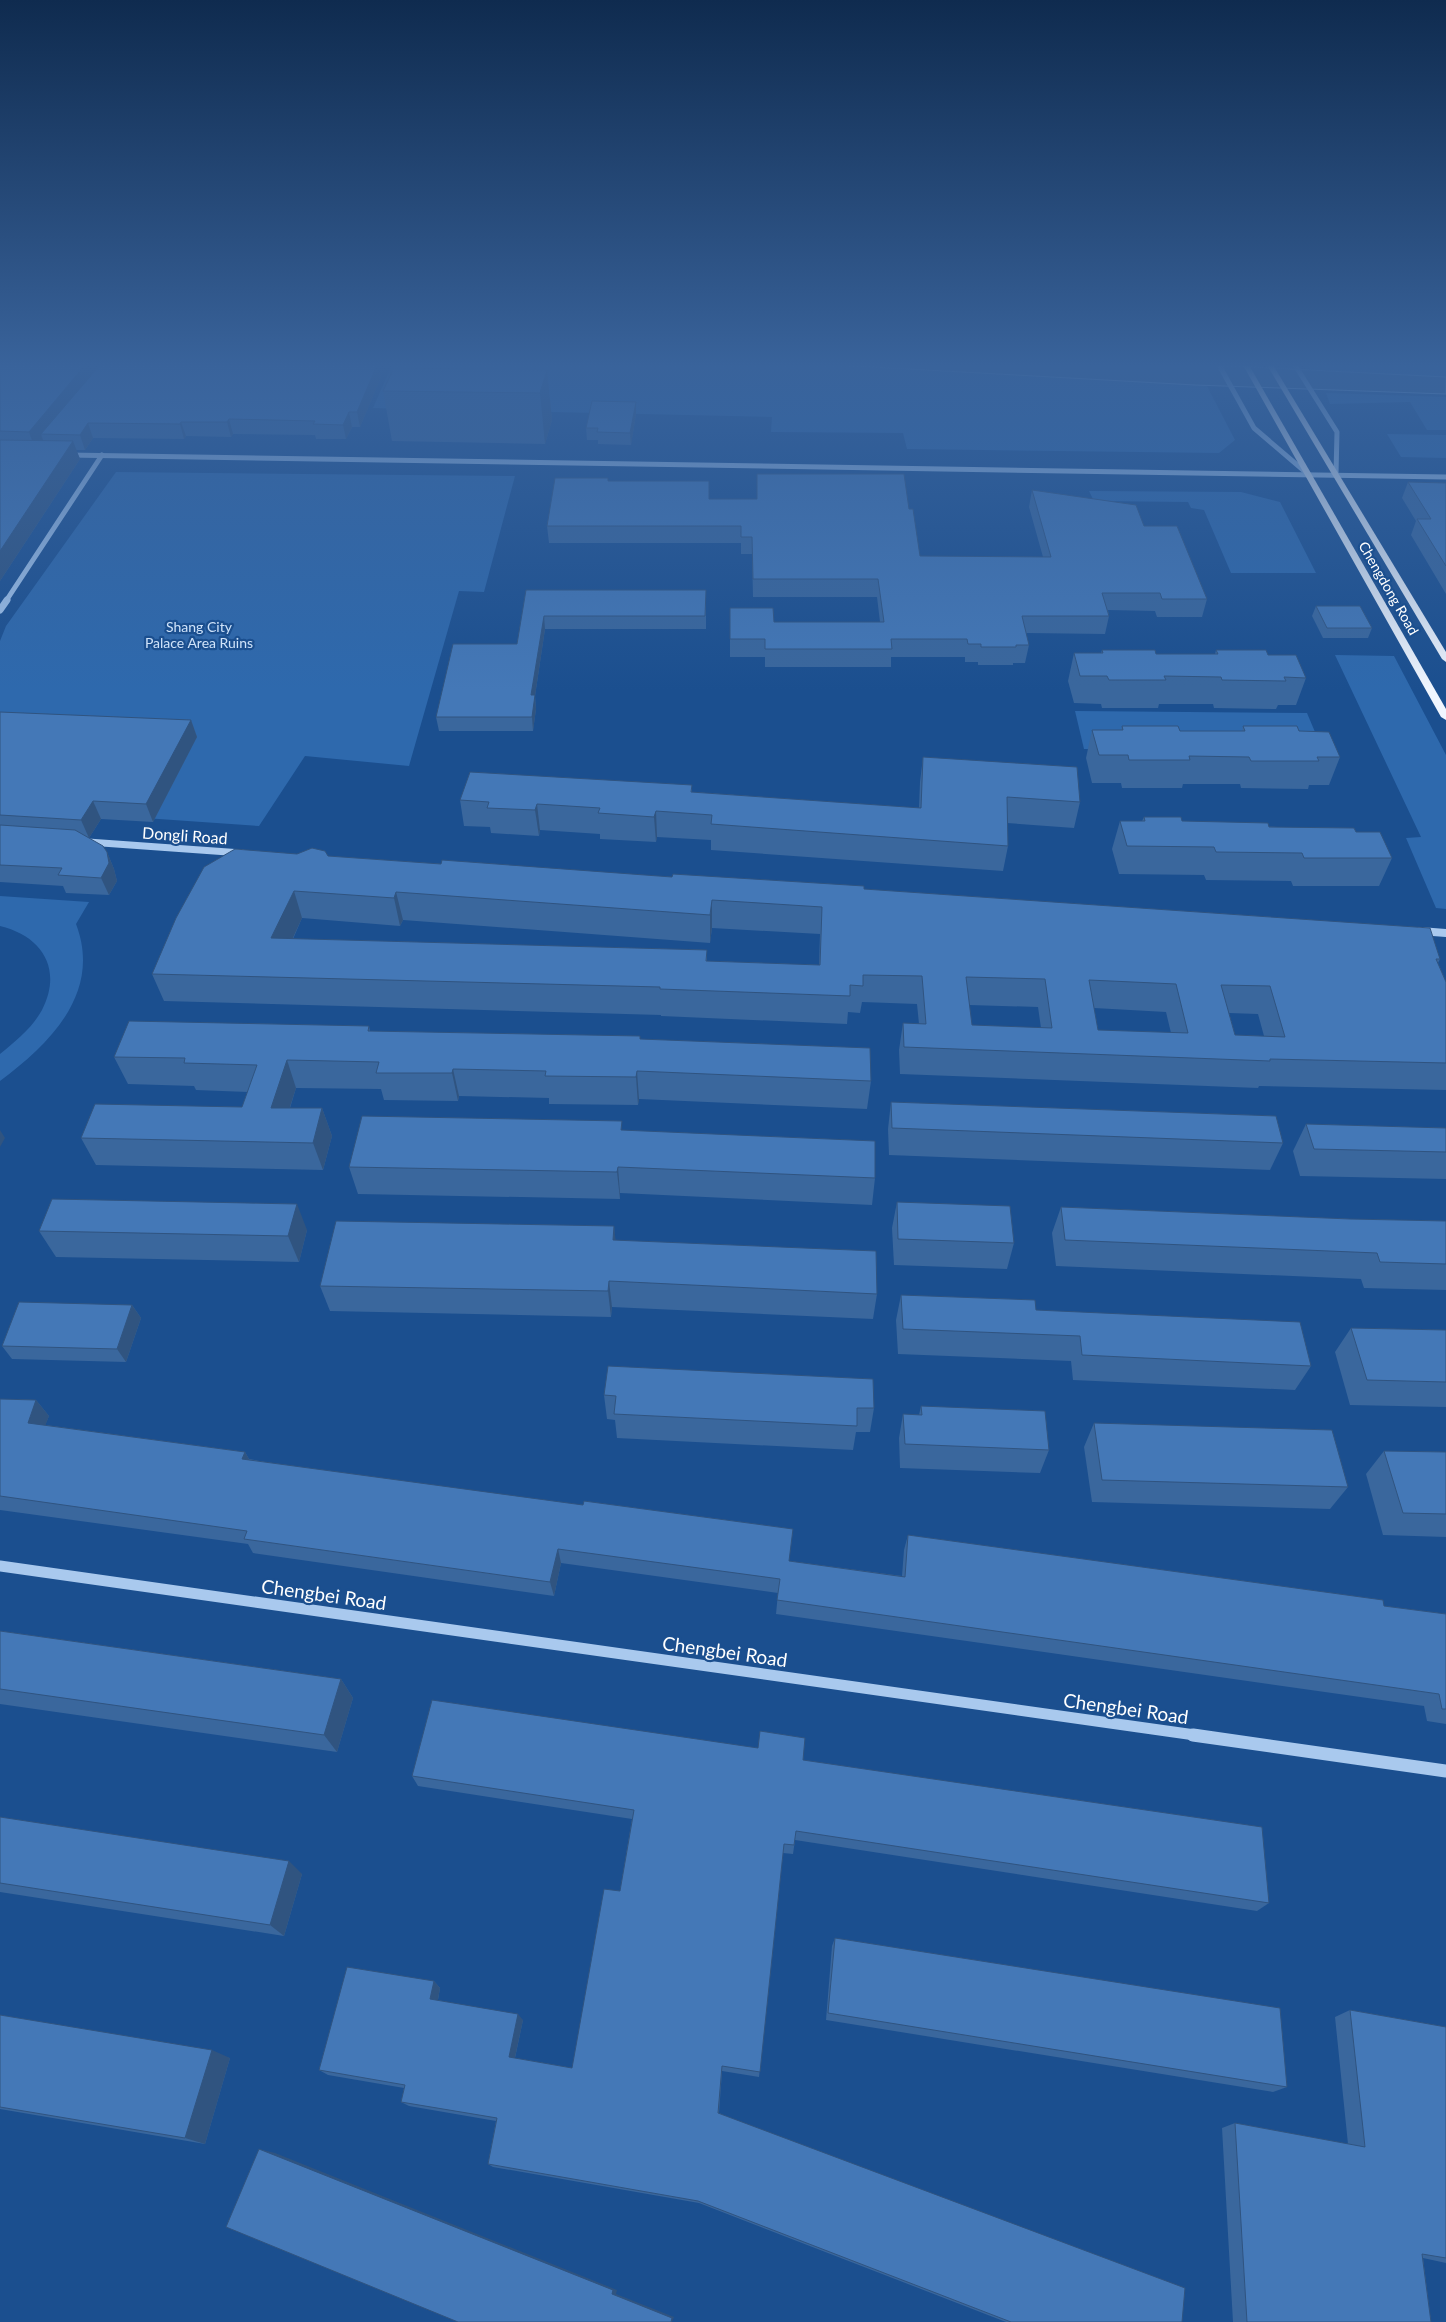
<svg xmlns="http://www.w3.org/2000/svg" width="1446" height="2322" font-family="Lato,sans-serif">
<rect width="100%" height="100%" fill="#1b4f8f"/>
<g fill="#2e69ad">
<polygon points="392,365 1196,365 1235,440 1219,453 907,449 903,433 771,432 772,417 373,408"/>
<polygon points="1307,365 1446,365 1446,377 1311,370"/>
<polygon points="1326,393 1446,397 1446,430 1427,430 1410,402 1330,404"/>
<polygon points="1387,434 1446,435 1446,458 1401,457"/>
<polygon points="116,472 515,476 484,592 459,591 409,766 305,756 259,826 0,808 0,641 6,626"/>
<polygon points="1089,491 1241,492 1280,502 1316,573 1231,573 1204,510 1191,508 1188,502 1094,501"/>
<polygon points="1335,655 1394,656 1446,755 1446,909 1436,908 1406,838 1421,837"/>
<polygon points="1075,711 1307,713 1323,751 1084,749"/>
<path d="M0,896L89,902L76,924C102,992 51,1043 0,1081V1054C16,1041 32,1028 42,1010C63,969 42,936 0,926Z"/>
</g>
<polygon fill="#3c6290" stroke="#9cc4f0" points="837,365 1212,365 1446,377 1446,394 1195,385"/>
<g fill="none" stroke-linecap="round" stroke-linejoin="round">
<g stroke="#a9c9ee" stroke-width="5">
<polyline points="1219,365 1254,428 1309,475"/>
<polyline points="1295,365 1337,432 1336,474"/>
<polyline points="68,455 1446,477"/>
<polyline points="6,601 102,455"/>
</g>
<g stroke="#a9c9ee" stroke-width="7">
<polyline points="0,610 7,600"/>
<polyline points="88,842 242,853"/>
</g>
<polyline stroke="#a9c9ee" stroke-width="8" points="1420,931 1446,933"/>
<polyline stroke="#a9c9ee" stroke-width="11" points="0,1566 1202,1736"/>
<polyline stroke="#a9c9ee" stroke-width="13" points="1193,1735 1446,1771"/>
<g fill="#f0f6ff" fill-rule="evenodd">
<polygon points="1243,365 1249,365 1446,709 1446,720 1441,717"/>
<polygon points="1267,365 1273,365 1446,652 1446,662 1442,659"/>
</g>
</g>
<g fill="#3a679d" fill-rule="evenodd">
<polygon points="0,365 98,365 98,366 381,377 360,427 352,427 346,439 316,439 315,435 233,434 231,437 186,436 184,439 93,438 85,450 76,450 80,459 0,581"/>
<polygon points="547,370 552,420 545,444 392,441 383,391"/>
<polygon points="636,402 636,414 631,445 598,444 598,440 587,440 586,428"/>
<polygon points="757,474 909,509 920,556 1043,557 1029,507 1032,490 1144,526 1207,599 1202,617 1157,617 1155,611 1108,610 1109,616 1105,634 1026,633 1029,645 1025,663 1013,663 1013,665 978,665 978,662 965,662 965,657 891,657 891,667 765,667 765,657 730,657 730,608 774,622 880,622 877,597 753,597 752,554 741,554 741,543 549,543 547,526 609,481 709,499 757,499"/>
<polygon points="1408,482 1446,483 1446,594 1411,535 1416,521 1402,498"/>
<polygon points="526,590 706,590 706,629 545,629 535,696 536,709 533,731 439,731 436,717 517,644"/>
<polygon points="1316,606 1372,628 1368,638 1323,638 1312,616"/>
<polygon points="1102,650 1156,654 1215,654 1216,650 1268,655 1306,678 1296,705 1278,705 1276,709 1214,708 1213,704 1159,704 1158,708 1102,708 1101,704 1074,703 1068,681 1074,653 1101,653"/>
<polygon points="0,712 191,720 197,737 153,822 101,819 89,838 88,837 107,852 114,869 117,881 109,895 66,893 63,886 0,882"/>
<polygon points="1122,726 1180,731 1242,731 1243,726 1299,731 1340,757 1329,785 1309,785 1308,789 1241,788 1240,784 1183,784 1182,788 1122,788 1121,783 1092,783 1086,758 1092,730 1121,730"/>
<polygon points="923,757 1080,802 1074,828 1007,823 1008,846 1003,871 711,850 711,840 657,837 656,842 600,839 600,834 540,830 539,836 491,833 490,827 464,826 460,800 692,785 692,792 919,808 920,782"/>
<polygon points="1144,817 1182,821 1356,832 1392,858 1379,886 1293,886 1291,881 1206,880 1204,875 1119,874 1112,849 1120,821 1142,821"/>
<path d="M328,856L441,864L672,877L864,889L1440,959L1438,963L1446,982V1090L1259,1086L1258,1088L900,1074L899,1050L903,1023L919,1024L917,1004L862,1002L860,1013L848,1012L847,1024L661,1016V1015L164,1001L152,974ZM302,918L400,926L403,920L710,943L712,928L820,934L819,965L707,961V950L293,939ZM969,1005L1038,1007L1041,1028L972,1025ZM1094,1008L1166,1012L1171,1033L1098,1030ZM1229,1013L1258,1014L1264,1036L1235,1035Z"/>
<polygon points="369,1026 370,1031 640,1039 871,1081 867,1109 639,1099 638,1105 549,1104 549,1098 459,1096 458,1101 384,1100 381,1089 296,1088 290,1108 322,1108 332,1136 323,1170 96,1165 81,1138 242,1107 248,1092 196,1090 194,1086 128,1084 114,1057"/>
<polygon points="891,1102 1283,1143 1270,1170 889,1155 888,1129"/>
<polygon points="1306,1124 1446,1128 1446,1179 1300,1176 1293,1151"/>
<polygon points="623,1130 875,1178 872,1205 620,1193 620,1199 358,1194 349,1167"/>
<polygon points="897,1202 1014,1243 1007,1269 894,1265 892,1228"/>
<polygon points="1061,1207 1350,1219 1446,1221 1446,1290 1364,1288 1361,1279 1056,1266 1052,1233"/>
<polygon points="614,1226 615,1240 877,1294 873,1319 612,1307 611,1317 330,1311 320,1286"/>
<polygon points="307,1230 299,1262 56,1257 39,1231"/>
<polygon points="901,1295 1036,1310 1311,1366 1295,1390 1073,1380 1071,1361 898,1354 896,1320"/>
<polygon points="132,1305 141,1318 126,1362 12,1359 2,1346"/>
<polygon points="1351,1328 1446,1330 1446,1407 1350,1405 1335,1352"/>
<polygon points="604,1395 874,1408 870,1432 856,1432 853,1450 617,1438 615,1420 607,1419"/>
<polygon points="0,1399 36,1400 49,1416 45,1425 245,1452 249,1459 789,1561 902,1576 904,1550 908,1535 1384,1606 1446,1614 1446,1724 1427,1721 1424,1706 776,1614 778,1593 561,1563 554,1596 253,1553 248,1544 0,1510"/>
<polygon points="921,1406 1049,1450 1040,1473 900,1468 899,1438 903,1414 919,1415"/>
<polygon points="1094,1423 1348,1487 1330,1509 1092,1502 1084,1447"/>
<polygon points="1384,1451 1446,1452 1446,1537 1383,1535 1366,1474"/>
<polygon points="0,1631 341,1679 353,1698 337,1752 0,1704"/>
<polygon points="803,1760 1269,1903 1257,1911 795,1840 793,1854 783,1853 759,2077 722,2071 719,2113 1182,2322 1006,2322 699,2203 493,2167 488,2164 496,2121 409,2106 401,2102 404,2088 328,2075 319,2070 434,1981 440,1988 438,2000 523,2020 515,2058 572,2068 620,1891 632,1819 418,1786 412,1776"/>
<polygon points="0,1817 302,1874 284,1936 0,1892"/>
<polygon points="835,1938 1287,2087 1273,2092 826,2020 832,1946"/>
<polygon points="1350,2010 1446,2027 1446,2263 1423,2258 1431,2322 1233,2322 1222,2128 1235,2123 1348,2144 1335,2017"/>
<polygon points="0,2015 230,2058 205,2144 0,2109"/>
</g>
<g fill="#305480">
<polygon points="84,365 98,365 100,371 41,434 43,440 35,449 29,432"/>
<polygon points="377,365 378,365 381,377 360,427 357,412"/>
<polygon points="547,370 552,420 545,444 540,393"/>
<polygon points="636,402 636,414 631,445 630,433"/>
<polygon points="349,412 352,427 346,439 343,425"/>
<polygon points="229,419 233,434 231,437 227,422"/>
<polygon points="181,422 186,436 184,439 180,424"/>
<polygon points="88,423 93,438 85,450 80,435"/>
<polygon points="73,441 80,459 0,581 0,551"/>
<polygon points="544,616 545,629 535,696 536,709 533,731 532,717 531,695"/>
<polygon points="191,720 197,737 153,822 146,804"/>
<polygon points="93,801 101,819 89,838 81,820"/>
<polygon points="537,804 540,830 539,836 535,810"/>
<polygon points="656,811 657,837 656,842 654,817"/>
<polygon points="107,852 114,869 117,881 109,895 101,878"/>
<polygon points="294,891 302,918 280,966 271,938"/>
<polygon points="396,892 403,920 400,926 394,898"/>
<polygon points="712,900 712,928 710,943 710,915"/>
<polygon points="287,1060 296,1088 281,1135 271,1108"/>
<polygon points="453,1069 459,1096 458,1101 452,1073"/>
<polygon points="637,1071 639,1099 638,1105 636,1077"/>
<polygon points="322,1108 332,1136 323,1170 313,1143"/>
<polygon points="0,1130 5,1138 0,1147"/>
<polygon points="618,1167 620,1193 620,1199 617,1172"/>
<polygon points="297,1204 307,1230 299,1262 288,1236"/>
<polygon points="614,1226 617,1252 613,1240"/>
<polygon points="609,1281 612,1307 611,1317 608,1291"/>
<polygon points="132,1305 141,1318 126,1362 117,1349"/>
<polygon points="36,1400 49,1416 40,1439 28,1423"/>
<polygon points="245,1452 254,1468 242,1459"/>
<polygon points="558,1549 561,1563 554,1596 550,1582"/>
<polygon points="341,1679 353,1698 337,1752 324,1735"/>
<polygon points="289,1861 302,1874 284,1936 270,1925"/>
<polygon points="434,1981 440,1988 437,2005 430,1999"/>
<polygon points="518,2014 523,2020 514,2062 509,2057"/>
<polygon points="212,2050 230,2058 205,2144 185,2138"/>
<polygon points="259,2149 275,2153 617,2290 616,2294 674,2317 672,2322 671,2322"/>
</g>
<g fill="#4478b7" stroke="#305480" fill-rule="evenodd">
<polygon points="0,365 85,365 29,432 0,431"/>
<polygon points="100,365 377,365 357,412 349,412 343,425 313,424 315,421 229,419 227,422 181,422 180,424 88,423 80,435 41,434"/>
<polygon points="394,368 547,370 540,393 383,391"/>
<polygon points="592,401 636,402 630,433 597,432 598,428 586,428"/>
<polygon points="0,440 73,441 0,551"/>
<polygon points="757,474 904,474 909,509 913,509 920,556 1051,557 1032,490 1136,505 1144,526 1177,526 1207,599 1162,599 1160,593 1102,593 1109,616 1022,616 1029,645 1016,645 1016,647 981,647 981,644 968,644 967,639 891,639 892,649 765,649 765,639 730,639 730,608 773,608 774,622 884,622 878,579 753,579 752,537 741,537 741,526 547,526 555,478 608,478 608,481 709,481 709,499 757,499"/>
<polygon points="1408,482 1446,483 1446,566 1417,519 1431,519"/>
<polygon points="526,590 706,590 705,616 544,616 531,695 535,695 532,717 436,717 453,644 517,644"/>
<polygon points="1316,606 1360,606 1372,628 1327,628"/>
<polygon points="1102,650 1155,650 1156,654 1218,654 1216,650 1266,650 1268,655 1296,655 1306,678 1284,677 1286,681 1222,680 1221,677 1164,676 1166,680 1109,680 1107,676 1080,676 1074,653 1103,653"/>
<polygon points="0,712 191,720 146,804 93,801 81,820 0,815"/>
<polygon points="1122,726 1178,726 1180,731 1245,731 1243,726 1297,726 1299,731 1329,732 1340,757 1317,757 1319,761 1251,761 1249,757 1189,756 1190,760 1129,760 1128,755 1099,755 1092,730 1123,730"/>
<polygon points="923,757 1077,767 1080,802 1007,797 1008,846 711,824 712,815 656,811 654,817 598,813 600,808 537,804 535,810 487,808 489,802 460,800 470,772 692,785 691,792 921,808"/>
<polygon points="1144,817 1181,817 1182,821 1268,823 1269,827 1354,828 1356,832 1380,832 1392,858 1304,858 1302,853 1216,852 1214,847 1127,846 1120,821 1145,821"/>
<polygon points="0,825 75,830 103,846 107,852 109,863 101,878 58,875 62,868 0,865"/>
<path d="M312,848L325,851L328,856L441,864L442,860L672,877L673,874L864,886V889L1430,928L1440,959H1436L1446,982V1063L1270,1059V1061L904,1047L903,1023L926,1024L922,976L863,975V986L850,985V996L660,989V987L152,974L176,918L204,867L235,849L297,854ZM294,891L394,898L396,892L710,915L712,900L822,907L820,965L706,961L707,950L271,938ZM966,977L1045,979L1052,1028L972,1025ZM1089,980L1176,984L1188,1033L1098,1030ZM1221,985L1270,986L1285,1037L1235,1035Z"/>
<polygon points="129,1021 369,1026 368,1031 640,1036 640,1039 870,1048 871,1081 637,1071 636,1077 545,1076 546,1071 453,1069 452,1073 376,1073 379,1062 287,1060 271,1108 322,1108 313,1143 81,1138 95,1104 242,1107 257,1065 184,1063 185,1058 114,1057"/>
<polygon points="891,1102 1276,1116 1283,1143 892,1128"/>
<polygon points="362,1116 622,1121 621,1130 875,1141 875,1178 618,1167 617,1172 349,1167"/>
<polygon points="1306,1124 1446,1128 1446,1152 1314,1149"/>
<polygon points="52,1199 297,1204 288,1236 39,1231"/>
<polygon points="897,1202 1010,1206 1014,1243 898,1239"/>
<polygon points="1061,1207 1350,1219 1446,1221 1446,1264 1380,1262 1377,1253 1065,1240"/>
<polygon points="336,1221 614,1226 613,1240 876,1251 877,1294 609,1281 608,1291 320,1286"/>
<polygon points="901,1295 1035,1300 1036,1310 1300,1322 1311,1366 1082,1355 1080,1336 903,1329"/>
<polygon points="19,1302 132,1305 117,1349 2,1346"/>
<polygon points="1351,1328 1446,1330 1446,1382 1367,1380"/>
<polygon points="608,1366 873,1379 874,1408 857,1408 857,1426 614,1414 616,1396 604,1395"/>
<polygon points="0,1399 36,1400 28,1423 245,1452 242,1459 583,1505 584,1501 793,1529 789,1561 905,1577 908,1535 1383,1600 1384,1606 1446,1614 1446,1709 1442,1709 1439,1694 777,1600 780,1579 558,1549 550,1582 244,1539 247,1531 0,1496"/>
<polygon points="921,1406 1045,1411 1049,1450 905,1444 903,1414 922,1415"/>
<polygon points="1094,1423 1332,1430 1348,1487 1102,1480"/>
<polygon points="1384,1451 1446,1452 1446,1514 1403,1513"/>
<polygon points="0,1631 341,1679 324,1735 0,1689"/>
<polygon points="432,1700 758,1748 760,1731 805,1738 803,1760 1262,1827 1269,1903 796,1831 794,1845 784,1844 760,2072 722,2066 718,2113 1185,2288 1182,2322 1011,2322 698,2201 488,2164 497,2118 401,2102 405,2085 319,2070 347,1967 434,1981 430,1999 518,2014 509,2057 572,2068 604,1889 620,1891 634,1810 412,1776"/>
<polygon points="0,1817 289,1861 270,1925 0,1883"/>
<polygon points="835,1938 1280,2008 1287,2087 828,2013"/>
<polygon points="1350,2010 1446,2027 1446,2258 1422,2254 1431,2322 1247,2322 1235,2123 1365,2147"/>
<polygon points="0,2015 212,2050 185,2138 0,2107"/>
<polygon points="259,2149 613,2290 612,2294 672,2318 671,2322 458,2322 226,2227"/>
</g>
<linearGradient id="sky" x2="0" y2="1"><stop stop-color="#0f2b4f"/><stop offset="0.53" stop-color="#39639b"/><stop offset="1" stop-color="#39639b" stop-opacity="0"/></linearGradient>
<rect width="1446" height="690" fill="url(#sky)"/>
<g text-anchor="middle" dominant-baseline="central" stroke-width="4.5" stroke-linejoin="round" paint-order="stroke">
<g font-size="14" fill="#fff" stroke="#1b4f8f">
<text transform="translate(1389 588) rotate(60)">Chengdong Road</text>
</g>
<g font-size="14" fill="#cfe3fa" stroke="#1b4f8f">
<text x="199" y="626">Shang City<tspan x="199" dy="16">Palace Area Ruins</tspan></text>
</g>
<g font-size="16" fill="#fff" stroke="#1b4f8f">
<text transform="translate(185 835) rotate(4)">Dongli Road</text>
</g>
<g font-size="19" fill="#fff" stroke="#1b4f8f">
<text transform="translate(324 1594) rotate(8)">Chengbei Road</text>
<text transform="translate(725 1651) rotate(8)">Chengbei Road</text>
<text transform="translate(1126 1708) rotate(8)">Chengbei Road</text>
</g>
</g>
</svg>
